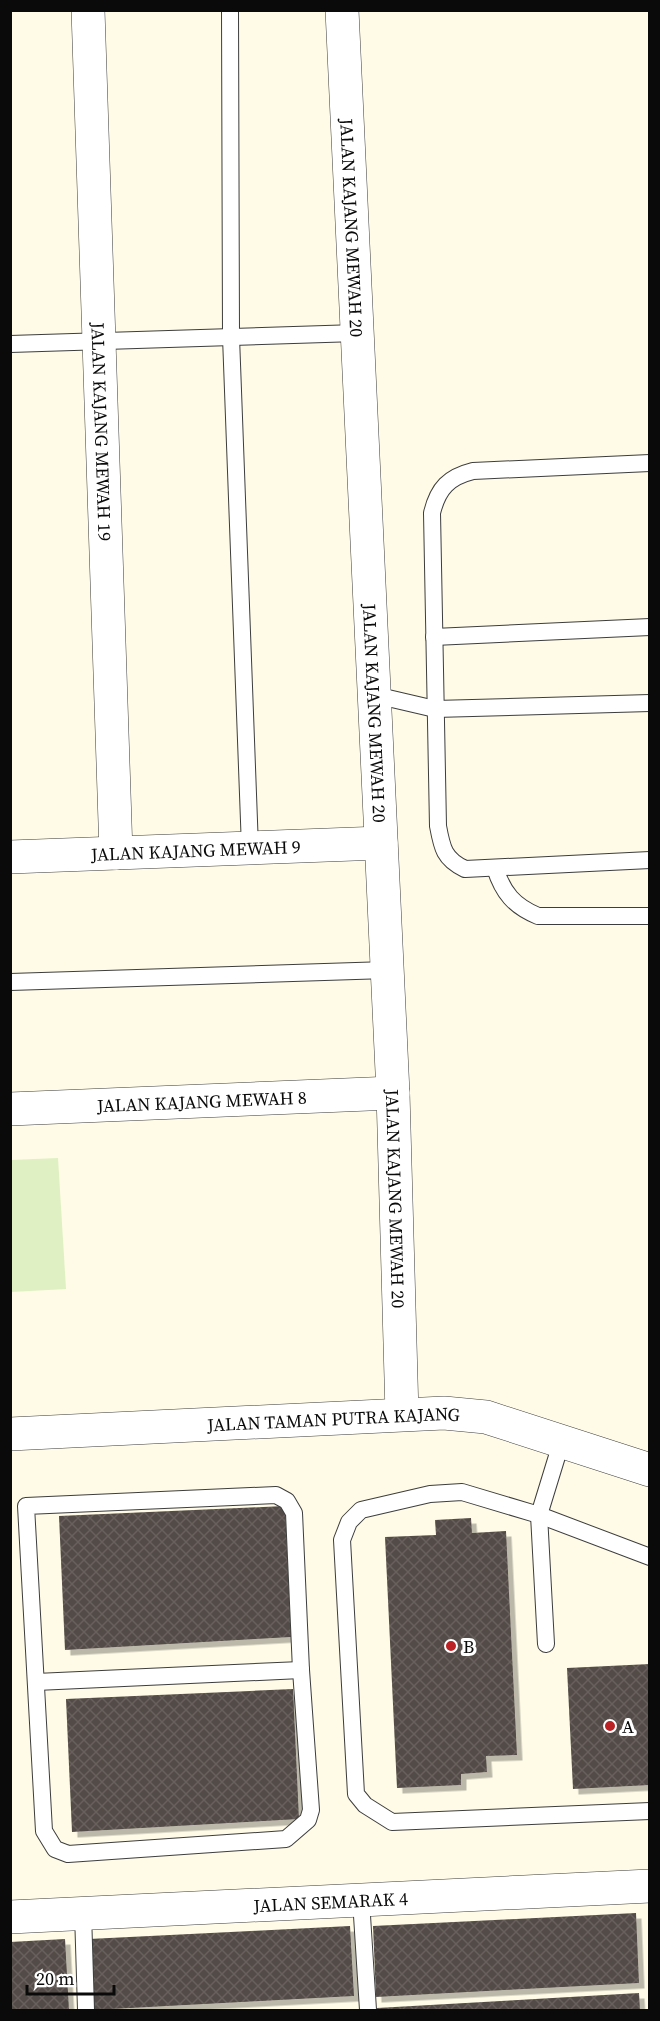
<svg xmlns="http://www.w3.org/2000/svg" width="660" height="2021" font-family="'Source Serif 4',serif">
<defs>
<pattern id="building-cross-hatch" width="8" height="8" patternUnits="userSpaceOnUse" patternTransform="scale(1.5)"><rect width="8" height="8" fill="#534b46"/><path d="M0 0l8 8M0 8l8-8" fill="none" stroke="#67605c"/></pattern>
<filter id="shadow"><feDropShadow dx="5.5" dy="5.5" stdDeviation="0" flood-color="#0004"/></filter>
</defs>
<rect width="100%" height="100%" fill="#fffbe7"/>
<polygon fill="#dff0c3" points="58,1158 66,1289 11,1292 11,1160"/>
<g fill="url(#building-cross-hatch)" filter="url(#shadow)">
<polygon points="285,1506 291,1637 65,1650 59,1516"/>
<polygon points="471,1518 472,1533 506,1531 517,1755 486,1756 487,1772 461,1774 461,1785 397,1788 385,1537 436,1535 435,1520"/>
<polygon points="650,1664 650,1785 573,1789 567,1668"/>
<polygon points="293,1689 299,1819 72,1832 66,1699"/>
<polygon points="636,1913 639,1983 376,1997 373,1926"/>
<polygon points="350,1926 354,1996 93,2010 89,1939"/>
<polygon points="65,1939 69,2010 10,2010 10,1942"/>
<polygon points="639,1993 640,2010 377,2010 377,2008"/>
</g>
<g fill="none" stroke-linecap="round" stroke-linejoin="round">
<defs>
<g id="service">
<polyline points="230,10 231,337 250,848"/>
<polyline points="10,344 357,333"/>
<path d="M650,463L473,471C449,477 438,488 432,513L438,826C442,848 444,859 465,869L650,860"/>
<polyline points="434,637 650,627"/>
<polyline points="375,695 435,709 650,703"/>
<path d="M495,868C503,893 514,906 538,916H650"/>
<polyline points="10,982 387,970"/>
<polygon points="276,1495 287,1501 294,1513 301,1670 311,1810 308,1820 286,1839 68,1854 55,1849 44,1831 26,1506"/>
<polyline points="650,1557 539,1515 462,1492 430,1494 361,1510 349,1522 342,1540 356,1794 365,1805 392,1822 650,1811"/>
<polyline points="546,1644 539,1515 562,1440"/>
<polyline points="36,1682 301,1670"/>
<polyline points="361,1900 368,2010"/>
<polyline points="83,1913 86,2010"/>
</g>
<g id="minor">
<path id="s1" d="M88,10L116,853"/>
<path id="s2" d="M342,10L393,1093L402,1414"/>
<path id="s3" d="M10,857L381,843"/>
<path id="s4" d="M10,1109L393,1093"/>
<path id="s5" d="M10,1917L650,1886"/>
</g>
<g id="tertiary">
<path id="s6" d="M10,1434L444,1413L486,1417L650,1470"/>
</g>
</defs>
<use href="#service" stroke="#3d3d3d" stroke-width="18"/>
<use href="#minor" stroke="#3d3d3d" stroke-width="34"/>
<use href="#tertiary" stroke="#3d3d3d" stroke-width="34"/>
<use href="#service" stroke="#fff" stroke-width="16"/>
<use href="#minor" stroke="#fff" stroke-width="33"/>
<use href="#tertiary" stroke="#fff" stroke-width="33"/>
</g>
<g fill="#ba2225" stroke="#fff" stroke-width="2">
<circle cx="451" cy="1646" r="6"/>
<circle cx="610" cy="1726" r="6"/>
</g>
<g text-anchor="middle" dominant-baseline="central" stroke-width="6" stroke-linejoin="round" paint-order="stroke">
<g font-size="18" fill="#0a0a0a" stroke="#fff">
<text stroke="none"><textPath href="#s2" startOffset="218">JALAN KAJANG MEWAH 20</textPath></text>
<text stroke="none"><textPath href="#s1" startOffset="422">JALAN KAJANG MEWAH 19</textPath></text>
<text stroke="none"><textPath href="#s2" startOffset="704">JALAN KAJANG MEWAH 20</textPath></text>
<text stroke="none"><textPath href="#s3" startOffset="186">JALAN KAJANG MEWAH 9</textPath></text>
<text stroke="none"><textPath href="#s4" startOffset="192">JALAN KAJANG MEWAH 8</textPath></text>
<text stroke="none"><textPath href="#s2" startOffset="1190">JALAN KAJANG MEWAH 20</textPath></text>
<text stroke="none"><textPath href="#s6" startOffset="324">JALAN TAMAN PUTRA KAJANG</textPath></text>
<text stroke="none"><textPath href="#s5" startOffset="321">JALAN SEMARAK 4</textPath></text>
</g>
<g font-size="18" fill="#0a0a0a" stroke="#fff" text-anchor="start">
<text x="463" y="1646">B</text>
<text x="622" y="1726">A</text>
</g>
</g>
<rect width="660" height="2021" fill="none" stroke="#0a0a0a" stroke-width="24"/>
<path d="M27 1985v9h87v-9" fill="none" stroke="#0a0a0a" stroke-width="3"/>
<text x="36" y="1985" font-size="18" fill="#0a0a0a" stroke="#ffffff" stroke-width="4.5" paint-order="stroke">20 m</text>
</svg>
